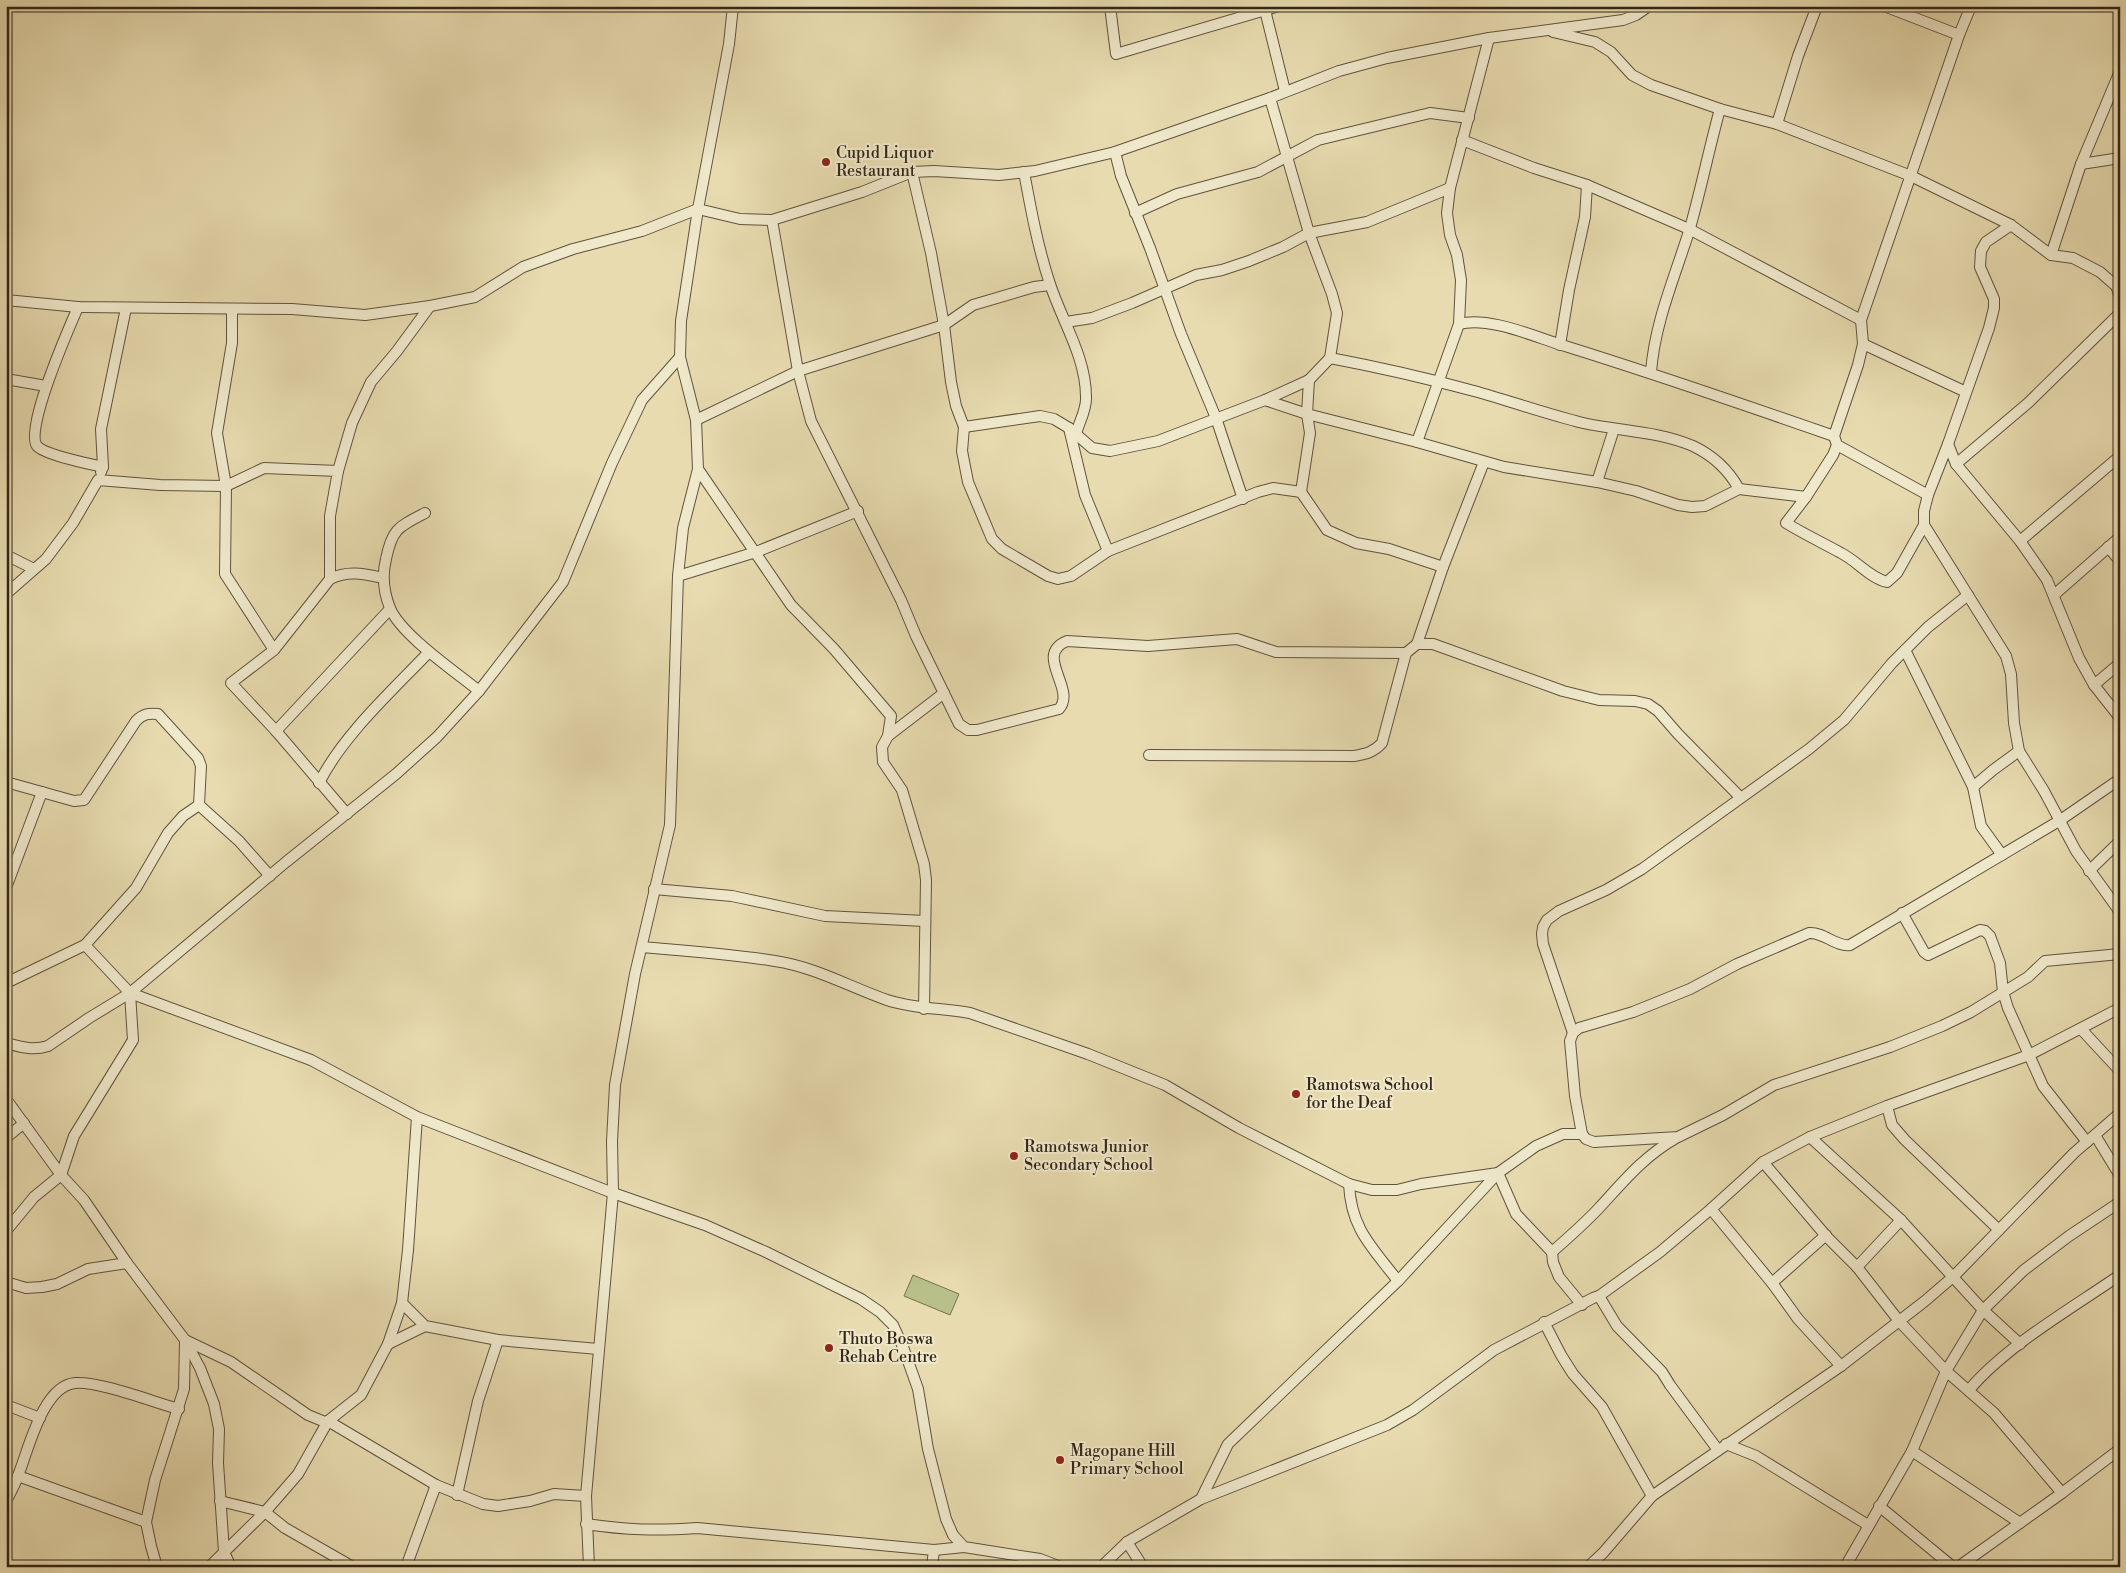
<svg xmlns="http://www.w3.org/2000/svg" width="2126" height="1573" font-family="'Libre Bodoni',serif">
<rect width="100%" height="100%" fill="#e7dbaf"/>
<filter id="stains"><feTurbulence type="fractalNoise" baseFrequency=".004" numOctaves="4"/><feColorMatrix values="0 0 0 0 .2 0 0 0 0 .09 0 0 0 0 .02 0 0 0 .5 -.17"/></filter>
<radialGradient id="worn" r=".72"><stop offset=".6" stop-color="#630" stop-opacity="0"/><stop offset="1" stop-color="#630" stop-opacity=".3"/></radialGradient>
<polygon fill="#b8bf89" stroke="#767250" points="913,1275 959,1294 950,1315 904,1296"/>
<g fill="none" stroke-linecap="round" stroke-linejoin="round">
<defs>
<g id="minor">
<polyline points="1110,6 1116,54 1279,6"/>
<polyline points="1264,6 1285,91"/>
<polyline points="1884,6 1959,35"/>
<polyline points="1553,32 1595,42 1611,52 1632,75 1651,85 1720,109 1777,124 1911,176 2011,225 2051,255 2073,258 2100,272 2116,286 2120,296"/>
<polyline points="1270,98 1309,233 1332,294 1337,313 1330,358 1309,380 1307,414 1310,433 1301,492"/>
<polyline points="1777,124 1798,56 1817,6"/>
<polyline points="1462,140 1534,168 1587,185 1689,229 1861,320"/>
<polyline points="1115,152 1121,176 1150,248 1181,334 1216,418 1243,499"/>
<polyline points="2081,164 2120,158"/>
<polyline points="912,172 931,253 944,325 951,382 956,406 964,427 962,451 968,482 992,539 1002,549 1048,576 1058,579 1071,576 1108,551 1258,492 1273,488 1301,492 1327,530 1356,543 1389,549 1443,567"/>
<path d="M1024,172C1031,210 1038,248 1050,284C1062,321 1086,357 1086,397C1087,409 1079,422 1076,434"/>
<polyline points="1135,213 1177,194 1258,172 1318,140 1430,113 1469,118"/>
<path d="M772,220L798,371L811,421L901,600L916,636L959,724L968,730H977L1059,709C1077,689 1033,655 1067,641L1148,646L1237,639L1276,652L1406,653"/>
<polyline points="2011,225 1986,242 1981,251 1980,267 1994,299 1994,308 1989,328 1948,444 1928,495 1924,511 1924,525 2006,656 2011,674 2014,723 2019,751 2044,791 2076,851 2120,912"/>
<polyline points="2051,255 2081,164 2120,71"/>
<polyline points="6,300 78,307 292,309 365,315 430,306 475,297 523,267 573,249 642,231 698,209 740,219 772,220 862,192 912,172 934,171 999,175 1035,171 1115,152 1270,98 1339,71 1387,58 1489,38 1623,20 1636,15 1649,6"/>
<path d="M78,307C69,328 24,430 37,446C45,455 90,464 103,467"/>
<polyline points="232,310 232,343 217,433 226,486 225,574 274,650"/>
<polyline points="1066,322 1092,318 1132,303 1196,275 1222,270 1249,261 1283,247 1309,233 1367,222 1450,188"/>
<path d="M1459,324C1489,316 1535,337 1565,346C1655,374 1745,405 1834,436"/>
<polyline points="1863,344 1966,392"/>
<polyline points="1560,345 1569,290 1585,217 1587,185"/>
<path d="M1330,358C1378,367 1426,378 1474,391C1510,401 1546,414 1583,423C1619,431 1658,431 1693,446C1714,456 1728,469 1739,489"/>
<path d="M1651,372C1655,321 1675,277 1690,228C1701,189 1709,149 1720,109"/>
<polyline points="6,379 46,386"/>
<polyline points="1265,400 1309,380"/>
<polyline points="696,420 798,371 944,325 973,305 1034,287 1050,285"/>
<polyline points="964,427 1040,416 1054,419 1069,428 1092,448 1110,451 1158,441 1265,400 1307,414 1417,442 1504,467 1597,482 1636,491 1678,505 1692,507 1705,506 1739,489 1806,497 1833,455 1837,445"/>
<polyline points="1069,428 1085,495 1108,551"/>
<polyline points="1417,442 1459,324 1461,280 1457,255 1450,235 1447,213 1450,188 1489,38"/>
<polyline points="1948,444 1956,464 2020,541 2047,580 2079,658 2094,685 2120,718"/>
<polyline points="1956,464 2028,403 2119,314"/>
<polyline points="698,469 791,605 834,649 891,716 888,736 882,747 883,762 902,790 924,864 926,880 924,1009"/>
<polyline points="338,471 352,423 371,382 397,351 430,306"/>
<polyline points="101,472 103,467 101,429 126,308"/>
<polyline points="1597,482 1614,429"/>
<polyline points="1928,495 1837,445 1834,436 1858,365 1863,344 1861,320 1959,35 1971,6"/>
<path d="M1806,497L1786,523C1804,534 1823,543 1841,553C1857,561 1870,578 1887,582L1897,573L1924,525"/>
<path d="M425,513C398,527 392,529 386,559C382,575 384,593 390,608C401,635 456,672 479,691"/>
<polyline points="2020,541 2120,456"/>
<polyline points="2108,547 2120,561"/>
<polyline points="6,555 34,569"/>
<polyline points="678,576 756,552 858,511"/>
<polyline points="6,594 46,559 73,523 98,480 160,485 226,486 264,468 338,471 330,516 330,579"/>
<polyline points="2054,595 2120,537"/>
<polyline points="1417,644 1433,644 1563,691 1599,700 1635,701 1648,704 1658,711 1678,734 1740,797"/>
<polyline points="1905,650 1973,787 1981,826 2002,855"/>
<polyline points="2094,685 2120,663"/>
<polyline points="276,731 390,609"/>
<polyline points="888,736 944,693"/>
<path d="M1149,755L1354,756C1366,754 1374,752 1382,743L1406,653L1417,644L1443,567L1484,462"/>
<path d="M2120,779L2059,821L1850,945C1836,947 1824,932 1809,933L1737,964L1690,989L1633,1012L1579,1028L1573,1033L1570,1041L1575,1096L1582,1134L1586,1139L1594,1142L1678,1137L1723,1115L1774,1085L1890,1047L1942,1026L1971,1012L2028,977L2045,961L2120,954"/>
<path d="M6,782L74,801L84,800L136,721C143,714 148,713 158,714L198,758L201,766L199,805"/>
<path d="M319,783C343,735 392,691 429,652"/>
<polyline points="1973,787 1993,770 2019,751"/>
<polyline points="199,805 239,841 270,876"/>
<path d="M347,814L276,731L231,683L274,650L330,579C348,570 364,574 383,578"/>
<polyline points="2089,871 2120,841"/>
<polyline points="6,888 42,792"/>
<polyline points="654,889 732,896 825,916 925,921"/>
<polyline points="1902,913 1924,952 1928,955 1980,930 1985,931 1990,936 2000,963 2003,992 2008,1008 2043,1086 2087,1142"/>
<polyline points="85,945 130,993"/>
<path d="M642,947C686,951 732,954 775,961C815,967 850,987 887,1000C914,1009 942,1008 970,1013L1088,1054L1165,1085L1239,1128L1349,1184L1372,1190H1397L1421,1184L1498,1173"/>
<polyline points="6,983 85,945 136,888 168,833 183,816 199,805"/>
<polyline points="2081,1029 2120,1071"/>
<polyline points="1573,1033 1543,944 1542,934 1543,927 1547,920 1559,911 1606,890 1642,869 1809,749 1844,720 1892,663 1928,627 1968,595"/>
<path d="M6,1043C21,1047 33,1051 48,1046L89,1018L130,993L311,1060L417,1117L613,1193L705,1225L766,1252L861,1299L880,1312L893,1325L903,1347L918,1389L928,1449L946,1519L953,1535L964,1547L1040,1559L1061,1567"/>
<polyline points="6,1099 61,1175 84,1200 127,1263 185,1340 200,1368 214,1404 219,1429 218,1463 224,1552 231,1567"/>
<polyline points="1887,1106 1892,1125 1905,1140 1999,1230"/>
<polyline points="2095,1135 2120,1176"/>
<polyline points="1810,1137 1901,1220 1983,1310 2020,1344"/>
<polyline points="6,1138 24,1123"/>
<polyline points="1763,1162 1827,1237 1857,1267 1899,1321 1946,1371 1994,1413 2062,1493"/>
<polyline points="1498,1173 1516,1214 1552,1252 1553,1262 1559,1277 1582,1305"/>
<path d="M1349,1184C1351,1229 1372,1247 1398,1281"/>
<polyline points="1711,1209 1772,1283 1798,1319 1841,1366"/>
<polyline points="6,1231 34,1197 61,1175 74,1136 133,1040 130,993 286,862 396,774 437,737 479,691 563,582 612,463 642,400 680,357"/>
<path d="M1552,1252C1568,1238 1584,1224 1599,1208C1624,1181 1643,1157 1676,1138"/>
<polyline points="1857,1267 1901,1220"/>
<polyline points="6,1282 26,1288 42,1287 57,1284 88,1269 127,1263"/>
<polyline points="1772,1283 1826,1235"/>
<polyline points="1599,1296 1617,1326 1662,1372 1670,1385 1718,1450"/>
<polyline points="402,1303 425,1326 498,1340 598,1349"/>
<polyline points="1544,1322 1561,1355 1573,1374 1602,1407 1652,1496"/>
<polyline points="185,1340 231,1362 308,1415 325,1422 328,1421 436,1485 483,1504 498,1506 530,1501 554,1494 586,1496"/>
<polyline points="388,1344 425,1326"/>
<path d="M1969,1390C2006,1346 2072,1308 2120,1275"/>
<polyline points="6,1405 40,1418"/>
<polyline points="1726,1444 1756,1456 1868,1525"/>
<polyline points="1912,1451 2020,1523"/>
<polyline points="18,1476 146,1522"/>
<polyline points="457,1495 478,1401 498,1340"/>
<polyline points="1201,1499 1228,1444 1398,1281 1498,1173 1536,1146 1563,1134 1582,1134"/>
<path d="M6,1501C11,1492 16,1483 19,1473C29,1448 43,1386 75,1383C99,1381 153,1402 179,1409"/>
<polyline points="220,1501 265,1512 285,1528 353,1567"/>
<polyline points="1879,1506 1953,1567"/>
<path d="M586,1524C627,1530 656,1531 697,1528L934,1550L964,1547"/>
<polyline points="1127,1542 1143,1567"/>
<polyline points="157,1567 151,1546 146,1522 155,1480 184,1389 185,1341"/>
<polyline points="209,1567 265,1512 298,1474 328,1421 361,1395 388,1344 402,1303 408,1250 417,1117"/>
<polyline points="406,1567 436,1485"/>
<polyline points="589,1567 586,1496 613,1193 612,1141 615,1085 635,974 670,825 678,576 683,528 698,469 696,420 680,357 681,321 698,209 729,44 733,6"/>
<polyline points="932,1567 934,1550"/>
<polyline points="1101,1567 1127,1542 1201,1499 1387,1425 1413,1410 1494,1350 1593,1298 1599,1296 1660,1252 1711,1209 1763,1162 1810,1137 1887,1106 2029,1055 2120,1008"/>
<polyline points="1588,1567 1603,1553 1652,1496 1841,1366 1925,1301 1954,1276 2074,1153 2120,1113"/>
<polyline points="1845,1567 1912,1451 1946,1371 1983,1310 2024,1270 2069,1236 2120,1202"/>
<polyline points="1958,1567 2062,1493 2120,1449"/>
</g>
</defs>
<use href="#minor" stroke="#60533e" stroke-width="12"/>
<use href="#minor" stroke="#efe8cb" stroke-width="10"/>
</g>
<g fill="#8f2418" stroke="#efe8cb" stroke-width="2">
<circle cx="826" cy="162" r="5"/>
<circle cx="1296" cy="1094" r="5"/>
<circle cx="1014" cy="1156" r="5"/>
<circle cx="829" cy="1348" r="5"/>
<circle cx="1060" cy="1460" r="5"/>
</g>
<g text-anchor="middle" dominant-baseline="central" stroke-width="4" stroke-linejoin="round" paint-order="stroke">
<g font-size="16" fill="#332618" stroke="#efe8cb" text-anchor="start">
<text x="836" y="153">Cupid Liquor<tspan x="836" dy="18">Restaurant</tspan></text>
<text x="1306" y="1085">Ramotswa School<tspan x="1306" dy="18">for the Deaf</tspan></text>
<text x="1024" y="1147">Ramotswa Junior<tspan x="1024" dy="18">Secondary School</tspan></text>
<text x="839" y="1339">Thuto Boswa<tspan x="839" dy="18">Rehab Centre</tspan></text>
<text x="1070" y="1451">Magopane Hill<tspan x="1070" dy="18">Primary School</tspan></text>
</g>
</g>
<rect width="2126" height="1573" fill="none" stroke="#e7dbaf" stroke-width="25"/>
<rect x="8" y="8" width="2111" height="1558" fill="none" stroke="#332618" stroke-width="2.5"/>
<rect x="12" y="12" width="2101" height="1548" fill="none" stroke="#332618"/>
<rect width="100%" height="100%" filter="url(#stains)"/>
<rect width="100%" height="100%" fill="url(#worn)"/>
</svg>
